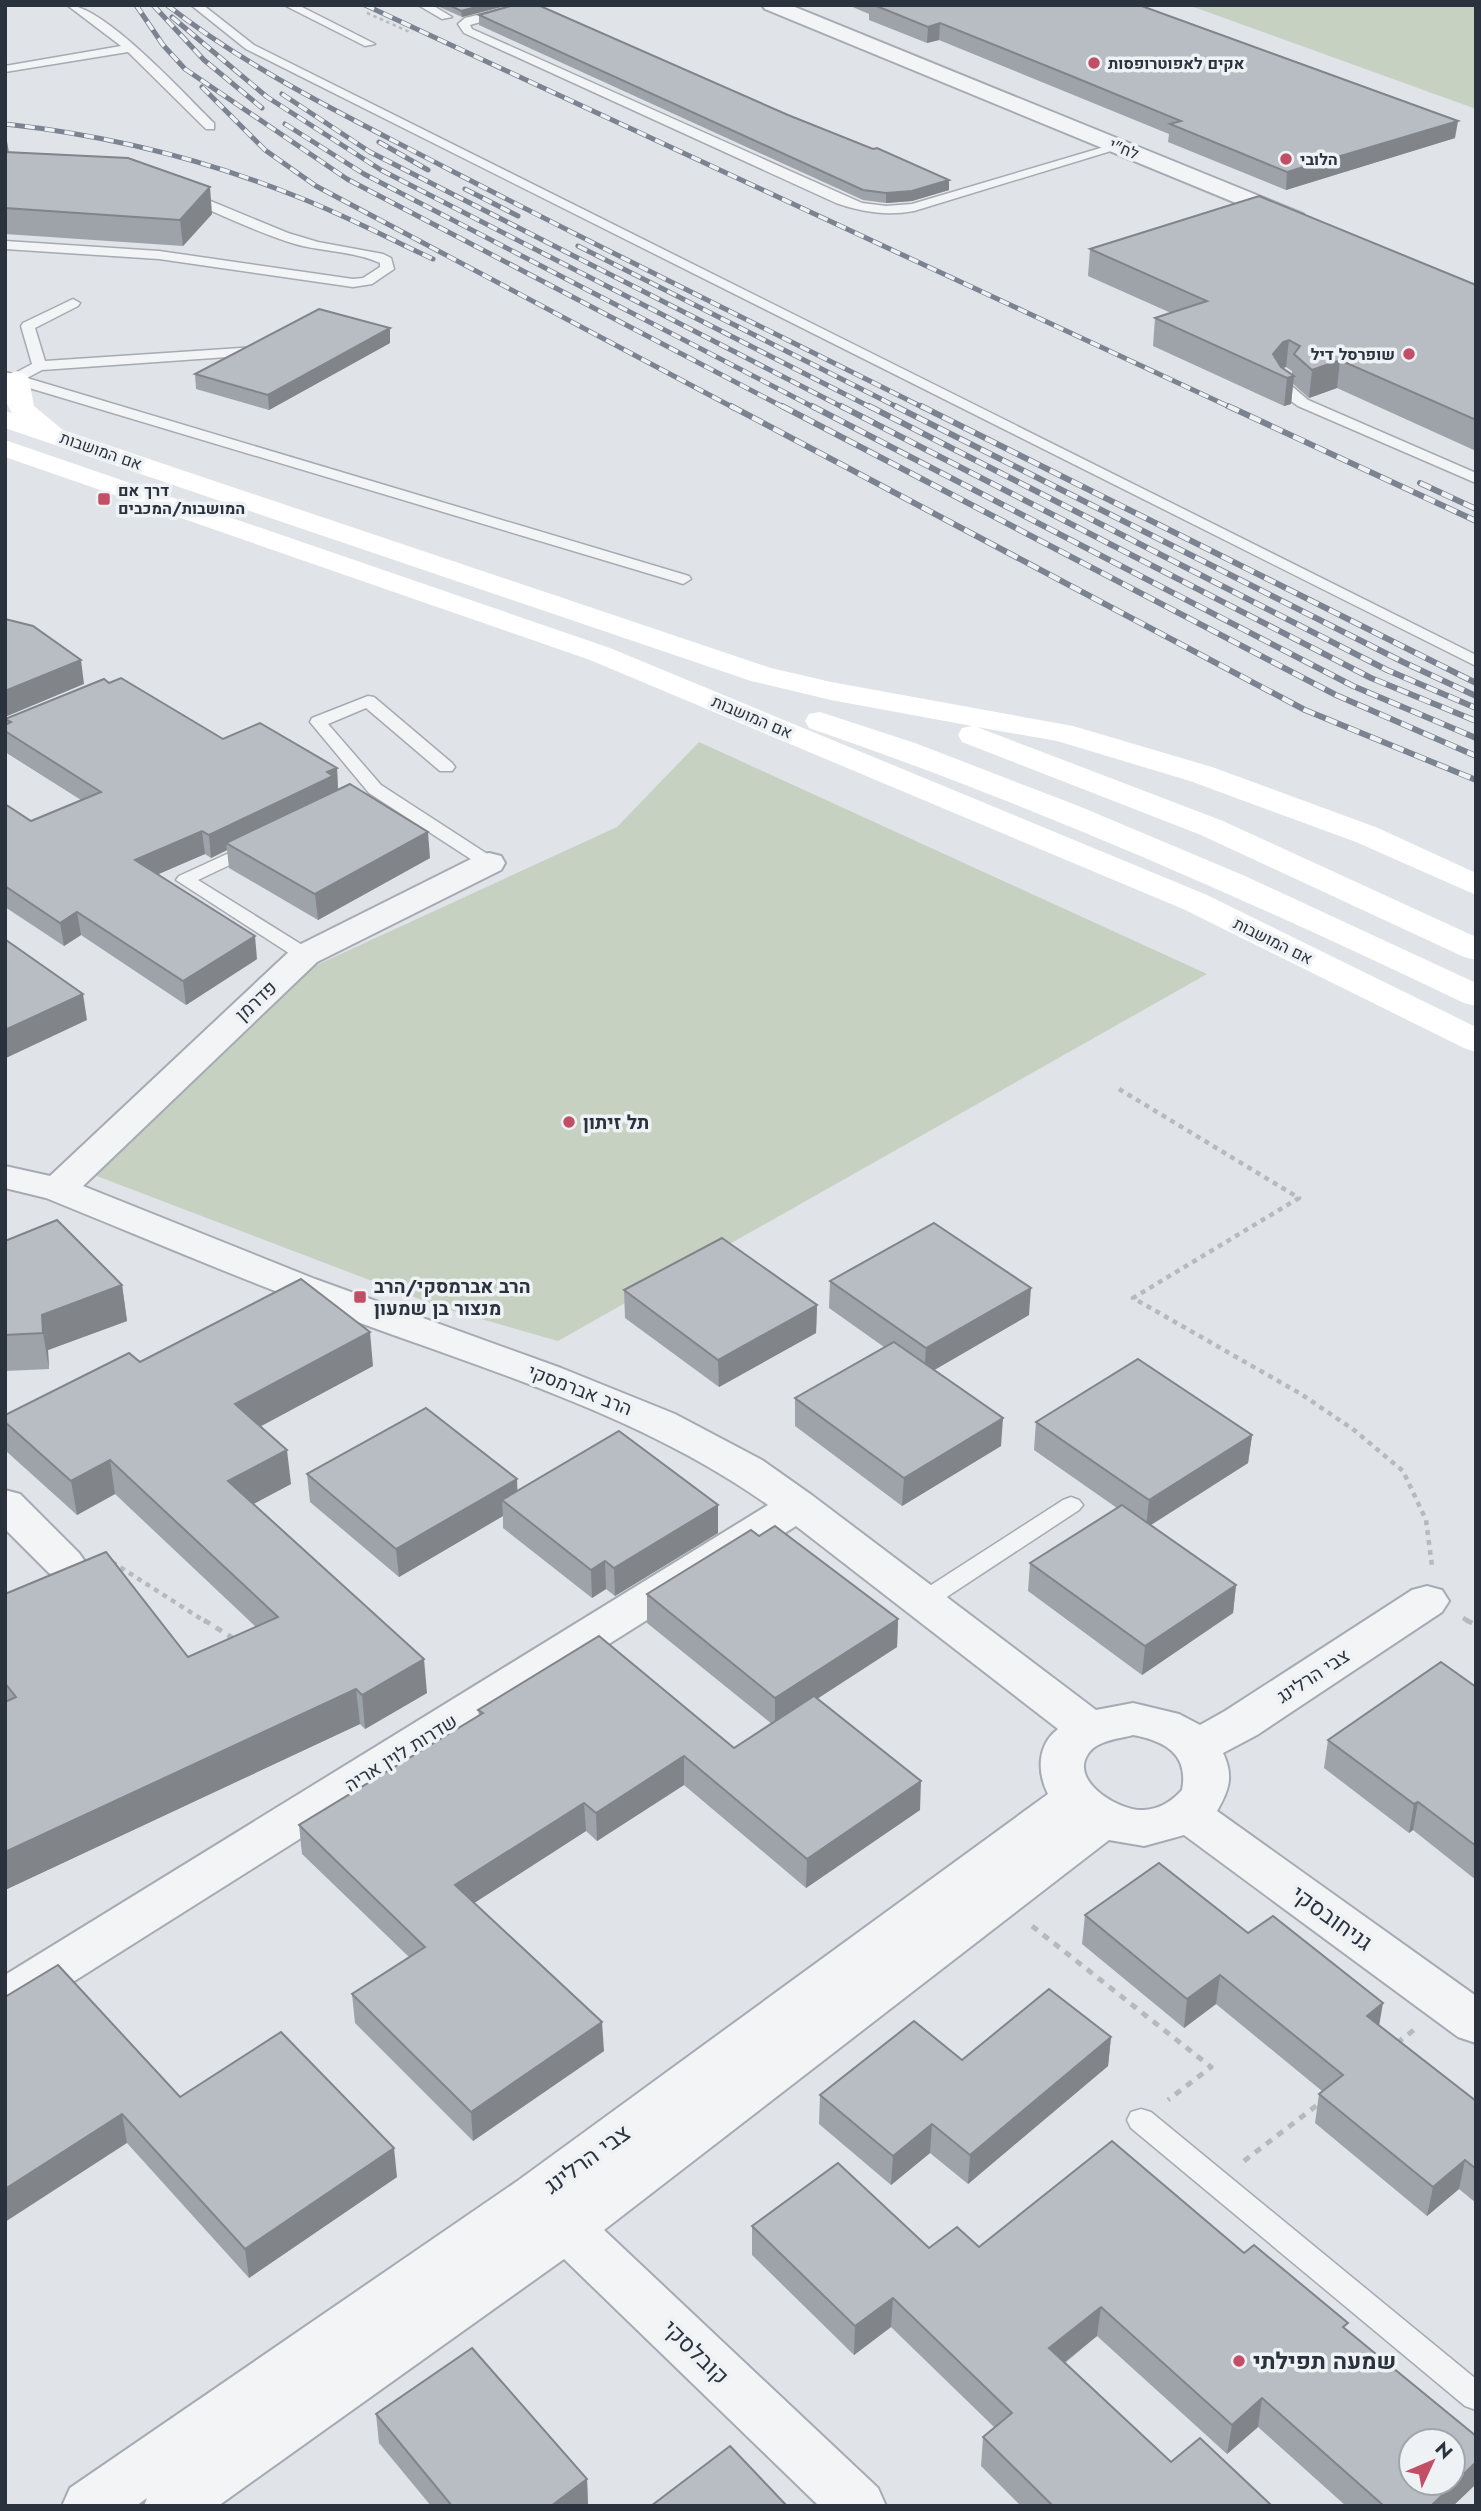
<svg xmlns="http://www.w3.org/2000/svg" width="1481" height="2511" font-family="Jost,Heebo,sans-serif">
<rect width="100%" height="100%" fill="#e0e3e8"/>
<g fill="#c6d1c2">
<polygon points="1188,5 1476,5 1476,109"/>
<polygon points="699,742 1207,974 558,1341 443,1308 89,1173 284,980 617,827"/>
</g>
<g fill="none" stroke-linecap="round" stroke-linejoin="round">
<defs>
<g id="service">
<path d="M67,5C104,5 185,95 214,123V129H206L128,52L5,72V66L121,46Z"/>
<polygon points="191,5 203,5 254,45 1476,655 1476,666 246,49"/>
<polygon points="284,5 298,5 375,44 365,46"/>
<polygon points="418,5 432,5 452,17 442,19"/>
<path d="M519,5H540L470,25L472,29L862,203L886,206L912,204L1114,144L1124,147L914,211C886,216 862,212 836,203L464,33L458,24L465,18Z"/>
<path d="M184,190L288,233L318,242L383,254L391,258L394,269L372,284L353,287L159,259L5,249V241L159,251L353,279L363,278L380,267V263C354,251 323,252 295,244C255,232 218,213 180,197V191Z"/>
<polygon points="73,299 80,303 78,306 35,328 45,361 256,347 263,351 256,355 42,370 27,378 689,576 691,579 683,584 677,582 16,384 6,384 5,372 13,374 32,364 21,326 23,323"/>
<polygon points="1285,372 1292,376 1287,382 1308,400 1476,473 1476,483 1298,406 1280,393 1273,382 1280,373"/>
<polygon points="368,696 374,697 452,763 455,767 452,771 440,771 366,708 328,724 381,785 495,859 498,863 495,867 483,867 369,793 310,722 312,718"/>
<polygon points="253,842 259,843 262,847 259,851 198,880 312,951 314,955 312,959 298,959 176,880 179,876"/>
<polygon points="1071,1497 1079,1500 1083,1505 1079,1510 930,1608 922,1610 914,1608 910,1602 914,1596 1063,1500"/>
<polygon points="1141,2109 1151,2112 1476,2379 1476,2410 1465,2406 1131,2128 1127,2120 1131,2112"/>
</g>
<g id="minor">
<polygon points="762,5 790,5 1303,214 1307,219 1303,224 1287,224 765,9"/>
<path d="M489,853L501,856L505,863L501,870L317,962L83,1186L315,1279L561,1368L675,1414L762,1460L813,1496L1096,1710L1133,1703L1179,1714L1200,1725L1225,1711L1412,1590L1427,1586L1442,1590L1449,1601L1442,1612L1257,1735L1223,1753C1234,1776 1229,1790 1217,1811L1476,1996V2043L1458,2037L1184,1835L1144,1846L1109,1840L604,2230L878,2488L886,2506H819L564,2259L218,2506H144L147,2498L136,2506H62L70,2488L516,2182L1048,1794C1037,1772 1037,1745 1058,1729L796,1526L22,2014L5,2019V1975L768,1505C644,1417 494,1372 352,1320C249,1283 148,1239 46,1198L5,1188V1166L50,1176L293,948L477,856ZM1133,1735C1165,1741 1189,1754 1182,1790C1172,1801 1160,1809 1144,1810C1121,1812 1069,1782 1088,1754C1097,1740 1119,1739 1133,1735Z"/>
<polygon points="5,1490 20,1494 79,1553 86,1563 79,1573 64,1578 49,1573 5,1529"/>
</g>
</defs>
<use href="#service" stroke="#a6aab2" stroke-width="3"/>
<use href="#minor" stroke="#a6aab2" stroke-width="4"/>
<polyline stroke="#b6babf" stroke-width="2.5" stroke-dasharray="3.5 3.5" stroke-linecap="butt" points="367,13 412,33"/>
<g stroke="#b6babf" stroke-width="4.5" stroke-dasharray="5 5" stroke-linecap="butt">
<polyline points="1119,1089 1299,1198 1133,1298 1301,1394 1354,1430 1403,1471 1426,1520 1432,1566"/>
<polyline points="112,1562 206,1622"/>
<polyline points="1463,1618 1470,1622"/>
</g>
<g stroke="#b6babf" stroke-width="5" stroke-dasharray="7 7" stroke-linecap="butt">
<polyline points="204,1620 234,1639"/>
<polyline points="1466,1620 1476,1625"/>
<polyline points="1032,1926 1211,2067 1168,2100"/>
<polyline points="1397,2043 1415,2029"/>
<polyline points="1244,2161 1321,2102"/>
</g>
<use href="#service" fill="#f2f4f6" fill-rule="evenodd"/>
<use href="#minor" fill="#f2f4f6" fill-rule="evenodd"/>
<g fill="#fff" fill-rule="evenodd">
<polygon points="16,371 25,374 29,379 34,406 63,430 771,668 831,682 1073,726 1212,767 1378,828 1476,873 1476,895 1356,842 1190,781 1057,741 977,727 1223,821 1476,937 1476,960 1464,957 1201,835 962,742 958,735 962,728 972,726 831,700 751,681 5,428 5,411 12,413 5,400 5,376"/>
<polygon points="5,440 610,648 1207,895 1476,1027 1476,1052 1464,1048 1183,909 590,660 5,457"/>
<path d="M820,712L915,743L1081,807L1245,876L1476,983V1006L1464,1003C1250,901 1034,805 809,728L805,721L809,714Z"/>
</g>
<defs>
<g id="rail-far1">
<polyline points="136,5 163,45 185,69 347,179 785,408"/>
<polyline points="153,5 204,60 262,108"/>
<path d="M167,5C254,73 353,119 450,170C607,251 766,329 924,408"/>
<polyline points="365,5 1232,408"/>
<polyline points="172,17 267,97 381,170 844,408"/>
<polyline points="202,87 265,150 316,186 734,408"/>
<polyline points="282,94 370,152 872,408"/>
<path d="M5,124C106,135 204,159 298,197C344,215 388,238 433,259"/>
<polyline points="285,124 364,174 815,408"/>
<polyline points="379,142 428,170"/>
<polyline points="465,189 518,216"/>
<polyline points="578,246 899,408"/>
</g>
<g id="rail">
<polyline points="731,406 1305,710 1476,780"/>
<polyline points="782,406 1336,695 1476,756"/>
<polyline points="812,406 1353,686 1476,738"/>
<polyline points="841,406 1371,678 1476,721"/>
<polyline points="869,406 1387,670 1476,708"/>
<polyline points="895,406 1403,662 1476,696"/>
<polyline points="921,406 1476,683"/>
<polyline points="1228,406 1476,521"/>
<polyline points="1420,483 1476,509"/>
</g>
</defs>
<use href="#rail-far1" stroke="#7b8390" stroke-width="5"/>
<use href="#rail" stroke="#7b8390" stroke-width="6"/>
<use href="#rail-far1" stroke="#eff2f5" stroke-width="3.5" stroke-dasharray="10" stroke-linecap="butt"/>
<use href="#rail" stroke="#eff2f5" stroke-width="4.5" stroke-dasharray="12" stroke-linecap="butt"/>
</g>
<g fill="#9ea3a9" fill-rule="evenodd">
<polygon points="435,5 509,5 462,17"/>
<polygon points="848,5 1139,5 1455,138 1286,190 1168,142 1169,134 939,40 927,43 869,20 869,14"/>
<polygon points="479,15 788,115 949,180 949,190 912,201 886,203 863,200 479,25"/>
<polygon points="5,129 8,152 212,214 183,246 5,234"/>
<path d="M1090,249L1476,285V451L1337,388L1309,398L1293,384L1291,404L1284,406L1153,346L1155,318L1171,313L1088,276ZM1286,367L1292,371V374L1283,368Z"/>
<polygon points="390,343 269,410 196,389 195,374"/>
<polygon points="109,683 223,739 337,768 338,790 430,858 318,920 229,868 227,850 211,858 205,854 158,874 257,959 186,1005 81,935 64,946 5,907 5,804 31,821 81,800 5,752 5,719"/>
<polygon points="5,1241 122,1285 127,1321 48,1350 49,1369 5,1371"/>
<polygon points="830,1281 1029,1315 934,1370 1001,1446 902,1506 795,1426 795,1398 884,1347 829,1308"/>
<polygon points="624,1290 817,1305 816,1333 719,1387 625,1318"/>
<polygon points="140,1362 373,1366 260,1426 291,1484 253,1504 427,1693 365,1729 360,1724 5,1890 5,1594 188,1657 256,1627 115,1494 77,1515 6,1451 5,1415"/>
<polygon points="1036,1422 1252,1435 1248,1463 1151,1525 1236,1585 1233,1613 1142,1675 1028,1591 1030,1563 1117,1508 1034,1450"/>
<polygon points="307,1474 517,1491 718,1533 615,1596 606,1589 592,1598 503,1528 503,1516 399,1577 310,1502"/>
<polygon points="759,1536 898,1619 897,1647 817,1699 920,1810 806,1888 684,1785 597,1841 586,1831 474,1903 604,2051 473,2141 355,2023 352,1994 409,1957 302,1854 299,1825 479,1716 478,1710 734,1748 772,1724 647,1623 647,1594"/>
<polygon points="1476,1687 1476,1880 1413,1830 1409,1833 1324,1768 1328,1740"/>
<polygon points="1085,1915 1248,1933 1379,2026 1476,2101 1476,2203 1459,2189 1427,2216 1315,2123 1319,2094 1322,2091 1216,2004 1184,2028 1082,1944"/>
<polygon points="5,1997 180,2097 397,2177 249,2278 127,2143"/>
<polygon points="1111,2037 1108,2066 968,2184 930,2153 891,2185 819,2124 820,2095 962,2060"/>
<polygon points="752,2226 929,2248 979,2247 1244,2253 1346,2330 1476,2436 1476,2484 1453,2506 1346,2506 1258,2427 1227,2454 1097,2336 1065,2363 1171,2462 1272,2506 1021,2506 981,2466 983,2437 995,2428 891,2327 854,2355 752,2255"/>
<polygon points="376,2414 587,2479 588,2506 431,2506 379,2443"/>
</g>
<g fill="#818489">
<polygon points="484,5 509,5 462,17 461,11"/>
<polygon points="940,23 939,40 927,43 928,27"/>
<polygon points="1458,121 1455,138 1286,190 1287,172"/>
<polygon points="5,129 9,153 5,158"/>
<polygon points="949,180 949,190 912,201 886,203 886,193"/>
<polygon points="210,187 212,214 183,246 180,220"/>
<polygon points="390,328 390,343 269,410 268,395"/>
<polygon points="1289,340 1286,367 1280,369 1273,354 1283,342"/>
<polygon points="1340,360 1337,388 1309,398 1312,370"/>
<polygon points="1294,376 1291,404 1284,406 1287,378"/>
<polygon points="81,660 84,684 5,717 5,691"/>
<polygon points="337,768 338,790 226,843 227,850 211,858 209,835"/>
<polygon points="202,831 205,854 138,883 135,860"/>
<polygon points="428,832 430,858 318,920 315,894"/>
<polygon points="77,912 81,935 64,946 60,923"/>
<polygon points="255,936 257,959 186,1005 183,981"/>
<polygon points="83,994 87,1020 6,1058 5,1030"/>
<polygon points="122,1285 127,1321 48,1350 49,1369 43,1333 42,1315"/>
<polygon points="1031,1288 1029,1315 924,1376 926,1348"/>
<polygon points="817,1305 816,1333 719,1387 718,1360"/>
<polygon points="370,1332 373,1366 239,1438 235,1404"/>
<polygon points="1003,1418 1001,1446 902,1506 904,1478"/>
<polygon points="1252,1435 1248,1463 1146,1528 1149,1500"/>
<polygon points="287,1450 291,1484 233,1515 228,1481"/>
<polygon points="110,1460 115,1494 77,1515 71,1481"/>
<polygon points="517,1479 518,1507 502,1500 503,1516 399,1577 396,1549"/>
<polygon points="718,1505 718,1533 615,1596 614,1568"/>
<polygon points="605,1561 606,1589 592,1598 591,1570"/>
<polygon points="1236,1585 1233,1613 1142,1675 1145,1646"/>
<polygon points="898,1619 897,1647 775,1726 775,1698"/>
<polygon points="424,1659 427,1693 365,1729 362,1695"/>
<polygon points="356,1689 360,1724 5,1890 5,1852"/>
<polygon points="684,1756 684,1785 597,1841 596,1813"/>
<polygon points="921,1781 920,1810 806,1888 807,1859"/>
<polygon points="1418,1802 1413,1830 1409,1833 1414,1804"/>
<polygon points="584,1803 586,1831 457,1914 455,1885"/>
<polygon points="1220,1975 1216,2004 1184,2028 1187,1999"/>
<polygon points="1383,2003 1378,2032 1367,2016"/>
<polygon points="602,2022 604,2051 473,2141 471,2112"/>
<polygon points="1111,2037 1108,2066 968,2184 970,2155"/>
<polygon points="122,2114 127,2143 5,2222 5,2189"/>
<polygon points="932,2124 930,2153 891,2185 893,2156"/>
<polygon points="394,2148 397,2177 249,2278 245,2249"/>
<polygon points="1465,2160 1459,2189 1427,2216 1433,2187"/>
<polygon points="893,2298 891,2327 854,2355 855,2326"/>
<polygon points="1101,2307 1097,2336 1046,2377 1049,2348"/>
<polygon points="1262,2398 1258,2427 1227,2454 1232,2425"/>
<polygon points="1476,2462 1476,2484 1453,2506 1431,2506"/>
<polygon points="587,2479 588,2506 551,2506"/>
</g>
<g fill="#b8bdc4" stroke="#818489" stroke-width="2" fill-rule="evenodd">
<polygon points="449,5 484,5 461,11"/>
<polygon points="514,5 538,5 788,115 873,149 877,148 949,180 912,191 886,193 863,190 479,15"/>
<polygon points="874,5 1139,5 1458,121 1287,172 1170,124 1181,121 1069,75 940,23 928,27"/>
<polygon points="5,152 128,158 210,187 180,220 5,208"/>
<polygon points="1259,196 1476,285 1476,420 1340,360 1312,370 1294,354 1300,346 1289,340 1283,342 1273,354 1281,367 1294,376 1287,378 1155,318 1207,301 1090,249"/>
<polygon points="319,309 390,328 268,395 195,374"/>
<polygon points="5,619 33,626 81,660 5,691"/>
<polygon points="121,678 223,739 260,723 337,768 327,772 333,776 209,835 202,831 135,860 255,936 183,981 77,912 60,923 5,886 5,804 31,821 101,792 5,731 5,725 11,722 5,719 104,679 109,683"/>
<polygon points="350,784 428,832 315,894 226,843"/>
<polygon points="6,940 83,994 5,1030 5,941"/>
<polygon points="57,1220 122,1285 42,1315 43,1333 5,1335 5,1241"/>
<polygon points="934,1223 1031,1288 926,1348 830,1281"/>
<polygon points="722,1238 817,1305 718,1360 624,1290"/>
<polygon points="301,1279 370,1332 235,1404 287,1450 228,1481 424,1659 362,1695 356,1689 5,1852 5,1702 16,1697 5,1683 5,1594 106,1552 188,1657 278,1617 110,1460 71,1481 5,1422 5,1415 129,1353 140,1362"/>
<polygon points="894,1342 1003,1418 904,1478 795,1398"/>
<polygon points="1138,1359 1252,1435 1149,1500 1036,1422"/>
<polygon points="426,1408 517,1479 396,1549 307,1474"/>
<polygon points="619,1431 718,1505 614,1568 605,1561 591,1570 502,1500"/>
<polygon points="1122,1505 1236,1585 1145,1646 1030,1563"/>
<polygon points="775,1526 898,1619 775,1698 647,1594 751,1530 759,1536"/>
<polygon points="599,1636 734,1748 814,1696 921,1781 807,1859 684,1756 596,1813 584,1803 455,1885 602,2022 471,2112 352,1994 425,1947 299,1825 483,1713 478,1710"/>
<polygon points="1441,1662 1476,1687 1476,1846 1418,1802 1414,1804 1328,1740"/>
<polygon points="1159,1863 1248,1933 1273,1916 1383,2003 1367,2016 1476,2101 1476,2169 1465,2160 1433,2187 1319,2094 1343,2075 1220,1975 1187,1999 1085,1915"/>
<polygon points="58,1965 180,2097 281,2032 394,2148 245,2249 122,2114 5,2189 5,1997"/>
<polygon points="1049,1989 1111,2037 970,2155 932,2124 893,2156 820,2095 914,2021 962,2060"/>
<path d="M1112,2141L1244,2253L1254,2245L1348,2323L1343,2327L1476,2436V2462L1431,2506H1384L1262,2398L1232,2425L1101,2307L1049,2348L1171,2462L1200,2438L1272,2506H1053L983,2437L1012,2413L893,2298L855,2326L752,2226L838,2163L929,2248L957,2227L979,2247ZM1411,2441H1453V2483H1411Z"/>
<polygon points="472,2348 587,2479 551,2506 452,2506 376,2414"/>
<polygon points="730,2446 787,2506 651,2506"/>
</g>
<g fill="#c24f65" stroke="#eff2f5" stroke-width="2.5">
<circle cx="1094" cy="63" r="7"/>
<circle cx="1286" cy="159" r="7"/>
<circle cx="1409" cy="354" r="7"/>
<rect x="97" y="492" width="14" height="14" rx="3.5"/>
<circle cx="569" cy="1122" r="7"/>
<rect x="353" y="1290" width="14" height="14" rx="3.5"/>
<circle cx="1239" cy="2361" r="7"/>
</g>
<g text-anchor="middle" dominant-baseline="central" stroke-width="7" stroke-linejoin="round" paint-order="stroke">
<g font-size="16" font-weight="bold" fill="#2a323e" stroke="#eff2f5" text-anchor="start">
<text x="1108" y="63">אקים לאפוטרופסות</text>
<text x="1300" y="159">הלובי</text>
<text x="1395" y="354" text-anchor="end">שופרסל דיל</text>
<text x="118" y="490">דרך אם<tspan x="118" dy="18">המושבות/המכבים</tspan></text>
</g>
<g font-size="16" fill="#2a323e" stroke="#eff2f5">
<text transform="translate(1124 149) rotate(22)">לח"י</text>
<text transform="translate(101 451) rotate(19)">אם המושבות</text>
<text transform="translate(752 717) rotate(23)">אם המושבות</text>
<text transform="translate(1273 941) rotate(26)">אם המושבות</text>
</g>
<g font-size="19" fill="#2a323e" stroke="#eff2f5">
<text transform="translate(256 1001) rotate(-43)">פדרמן</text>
<text transform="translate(580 1390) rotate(21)">הרב אברמסקי</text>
<text transform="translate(1313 1676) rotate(-33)">צבי הרלינג</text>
<text transform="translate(401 1753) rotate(-32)">שדרות לוין אריה</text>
</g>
<g font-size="19" font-weight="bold" fill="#2a323e" stroke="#eff2f5" text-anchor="start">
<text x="583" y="1122">תל זיתון</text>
<text x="374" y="1286">הרב אברמסקי/הרב<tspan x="374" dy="22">מנצור בן שמעון</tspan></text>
</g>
<g font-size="23" fill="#2a323e" stroke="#eff2f5">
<text transform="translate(1332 1918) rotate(36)">גניחובסקי</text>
<text transform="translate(587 2159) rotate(-36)">צבי הרלינג</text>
<text transform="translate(696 2352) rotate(44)">קובלסקי</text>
</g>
<g font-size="23" font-weight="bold" fill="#2a323e" stroke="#eff2f5" text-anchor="start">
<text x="1253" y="2361">שמעה תפילתי</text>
</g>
</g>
<rect width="1481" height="2511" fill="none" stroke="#2a323e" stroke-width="14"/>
<g transform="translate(1432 2462) rotate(46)"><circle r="33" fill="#eff2f5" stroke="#a0a5ac" stroke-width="2"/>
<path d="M0-5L12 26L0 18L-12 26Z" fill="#c24f65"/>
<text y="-10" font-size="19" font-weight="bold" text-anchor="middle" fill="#2a323e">N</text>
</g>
</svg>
